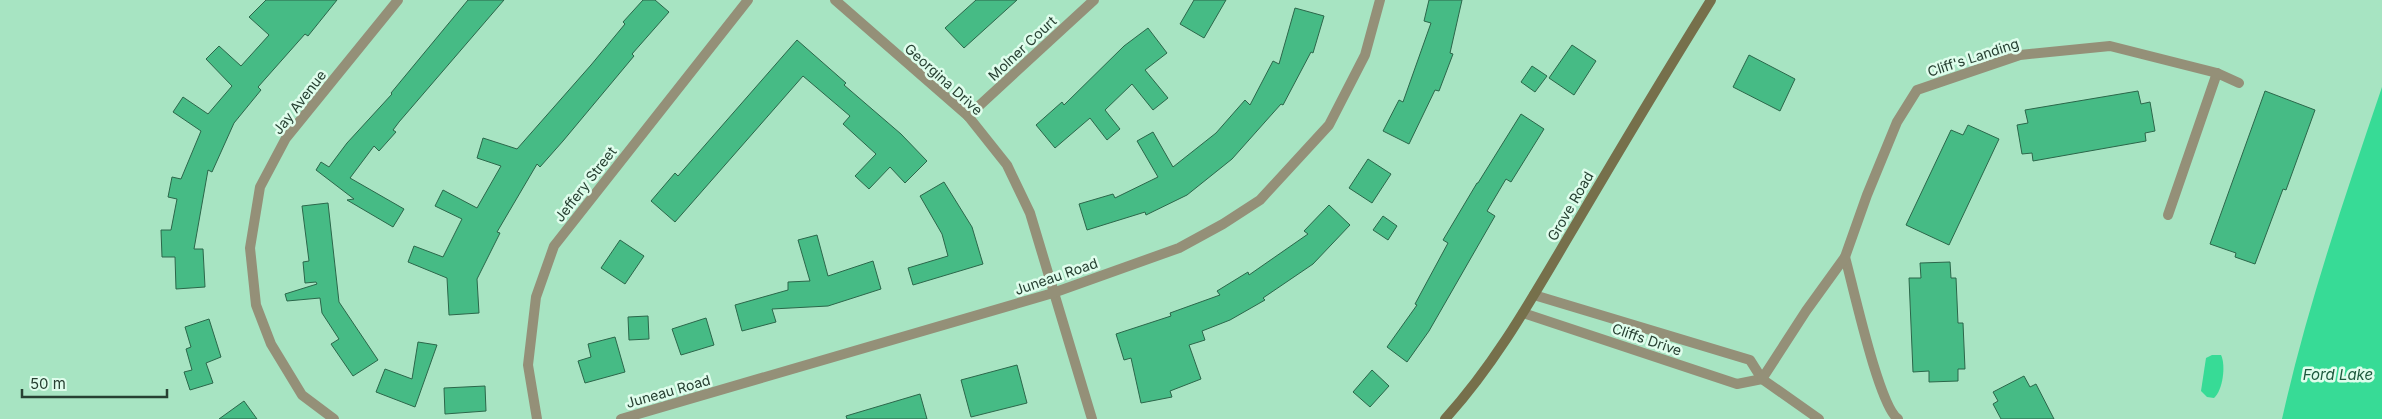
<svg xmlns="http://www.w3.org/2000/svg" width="2382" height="419" font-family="Inter,sans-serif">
<rect width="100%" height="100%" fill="#a7e4c2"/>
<g fill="#37db96">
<path d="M2382,87V419H2282C2307,307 2345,196 2382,87Z"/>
<path d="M2212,355H2221C2226,365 2223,390 2214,398L2207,397L2201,391L2206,358Z"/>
</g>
<g fill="#46bb85" stroke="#2b674a">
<polygon points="266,0 337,0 308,36 305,34 258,87 261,90 234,123 212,172 208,170 194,249 203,249 205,287 176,289 175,257 162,257 161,230 171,230 177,199 168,197 172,177 181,179 201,131 173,112 183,97 208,114 232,86 206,59 219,46 241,66 269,35 249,17"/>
<polygon points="468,0 504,0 399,122 393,130 396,132 379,151 374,146 350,178 404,209 393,227 347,200 354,199 316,170 321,162 329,167 347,143 392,94 391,93"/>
<polygon points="643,0 655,0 669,12 632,54 634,56 563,141 540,167 537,164 497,232 500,233 477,279 479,313 449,315 447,278 408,262 414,246 443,257 462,219 435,206 443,190 477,208 501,166 477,158 483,138 517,149 591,65 625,24 623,22"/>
<polygon points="976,0 1017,0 964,48 945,28"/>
<polygon points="1194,0 1226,0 1204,38 1180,24"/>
<polygon points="1429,0 1462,0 1450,53 1453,54 1439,91 1435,90 1409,144 1383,131 1399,100 1403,102 1431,23 1424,21"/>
<polygon points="1295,8 1324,16 1313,53 1311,52 1283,105 1281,104 1232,159 1187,195 1146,215 1145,212 1087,230 1079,204 1113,194 1115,198 1158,177 1137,141 1153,132 1173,167 1216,133 1245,100 1250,105 1273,61 1279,64"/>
<polygon points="1148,28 1167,53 1145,70 1168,98 1153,110 1132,84 1105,110 1120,129 1107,140 1090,118 1055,148 1036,125 1062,102 1064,105 1124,46"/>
<polygon points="797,40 846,83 844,85 901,134 927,161 905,183 890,167 869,189 855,176 876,154 843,124 850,116 803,76 675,222 651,201 675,173 678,176"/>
<polygon points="1572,45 1596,61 1574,95 1549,78"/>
<polygon points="1749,55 1795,79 1780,111 1733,87"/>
<polygon points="1532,66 1547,76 1535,92 1521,82"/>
<polygon points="2138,91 2141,104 2150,102 2155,131 2145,133 2146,141 2033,161 2032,153 2022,154 2017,125 2028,123 2025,110"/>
<polygon points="2265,91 2315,110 2286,190 2283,189 2255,264 2235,257 2236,253 2210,244"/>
<polygon points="1521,114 1544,129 1511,182 1506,179 1487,211 1495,216 1429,331 1407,362 1387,347 1417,305 1415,304 1448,243 1443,240 1477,183 1478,183"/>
<polygon points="1968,125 1999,139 1949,245 1906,225 1951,130 1963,135"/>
<polygon points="1368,159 1391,174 1372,203 1349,188"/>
<polygon points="944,182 972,227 983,264 913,285 908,268 948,256 942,234 920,196"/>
<polygon points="328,203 339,302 378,360 353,376 331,344 339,339 322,313 320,298 287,301 285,294 317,284 316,282 305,283 303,262 309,261 302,206"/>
<polygon points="1329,205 1350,225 1313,264 1263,298 1265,300 1230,320 1202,331 1205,340 1189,345 1201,379 1170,391 1172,397 1141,403 1131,358 1124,360 1116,334 1171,316 1170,313 1220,295 1217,291 1248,272 1249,275 1308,234 1304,231"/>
<polygon points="1383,216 1397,226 1388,240 1373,230"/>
<polygon points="817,235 828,276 873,261 881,289 828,306 772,309 776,322 742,331 735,305 788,290 788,282 810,281 798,240"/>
<polygon points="620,240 644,256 625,284 601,268"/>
<polygon points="1950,262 1951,278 1956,278 1958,323 1963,323 1965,369 1958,369 1958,381 1929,382 1929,371 1913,372 1909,278 1921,278 1920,263"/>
<polygon points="648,316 649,339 629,340 628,317"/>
<polygon points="706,318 714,345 681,355 672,329"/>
<polygon points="209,319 221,357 206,363 213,383 190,390 184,372 192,370 186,349 191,347 185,327"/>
<polygon points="615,337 625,372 585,383 578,361 591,357 588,344"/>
<polygon points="418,342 437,345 415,407 376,392 385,369 412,379"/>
<polygon points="1017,365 1027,403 971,417 961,380"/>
<polygon points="1372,370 1389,386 1370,407 1353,392"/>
<polygon points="2024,376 2030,387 2036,384 2054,419 2001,419 1993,404 1998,401 1993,392"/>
<polygon points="485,386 486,411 445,414 444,388"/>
<polygon points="920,394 927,419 847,419 846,416"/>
<polygon points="244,401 257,419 219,419"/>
</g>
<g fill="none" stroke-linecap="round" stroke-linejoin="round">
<g stroke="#949078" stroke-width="10">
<polyline points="835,0 968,116 1007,165 1030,213 1092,419"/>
<polyline points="968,116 1094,0"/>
<polyline points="2168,215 2217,73"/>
<path d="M1845,257C1853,286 1879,406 1898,419"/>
<polyline points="1534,295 1750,360 1762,379 1819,419"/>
<polyline points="1523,313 1737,384 1762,379"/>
<polyline points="1762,379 1806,311 1845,257 1867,195 1897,122 1917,90 2020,55 2110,46 2217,73 2239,83"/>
<polyline points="334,419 302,395 271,344 256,305 250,248 260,187 286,138 398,0"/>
<polyline points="537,419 528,365 536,297 554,246 748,0"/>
<polyline points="621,419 1053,293 1179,248 1223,224 1260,200 1329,125 1365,55 1380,0"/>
</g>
<path stroke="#76704b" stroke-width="10" d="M1445,419C1498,361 1536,291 1576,224C1620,149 1665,74 1711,0"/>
</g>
<g text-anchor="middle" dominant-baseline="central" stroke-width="5" stroke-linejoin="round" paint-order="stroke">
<g font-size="14" fill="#274032" stroke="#dffdec">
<text transform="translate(1022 48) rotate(-43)">Molner Court</text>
<text transform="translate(1973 57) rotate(-18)">Cliff's Landing</text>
<text transform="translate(944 79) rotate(42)">Georgina Drive</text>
<text transform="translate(299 102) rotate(-52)">Jay Avenue</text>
<text transform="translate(585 184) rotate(-52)">Jeffery Street</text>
<text transform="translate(1570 206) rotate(-60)">Grove Road</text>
<text transform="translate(1056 276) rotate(-19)">Juneau Road</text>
<text transform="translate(1647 339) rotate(19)">Cliffs Drive</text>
<text transform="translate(668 391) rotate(-16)">Juneau Road</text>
</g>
<g font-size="15" font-style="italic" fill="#1e5a3e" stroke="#dffdec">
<text x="2338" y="374">Ford Lake</text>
</g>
</g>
<path d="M22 389v8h145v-8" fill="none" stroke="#274032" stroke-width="2.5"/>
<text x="30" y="389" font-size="15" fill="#274032" stroke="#dffdec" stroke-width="4" paint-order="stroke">50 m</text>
</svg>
